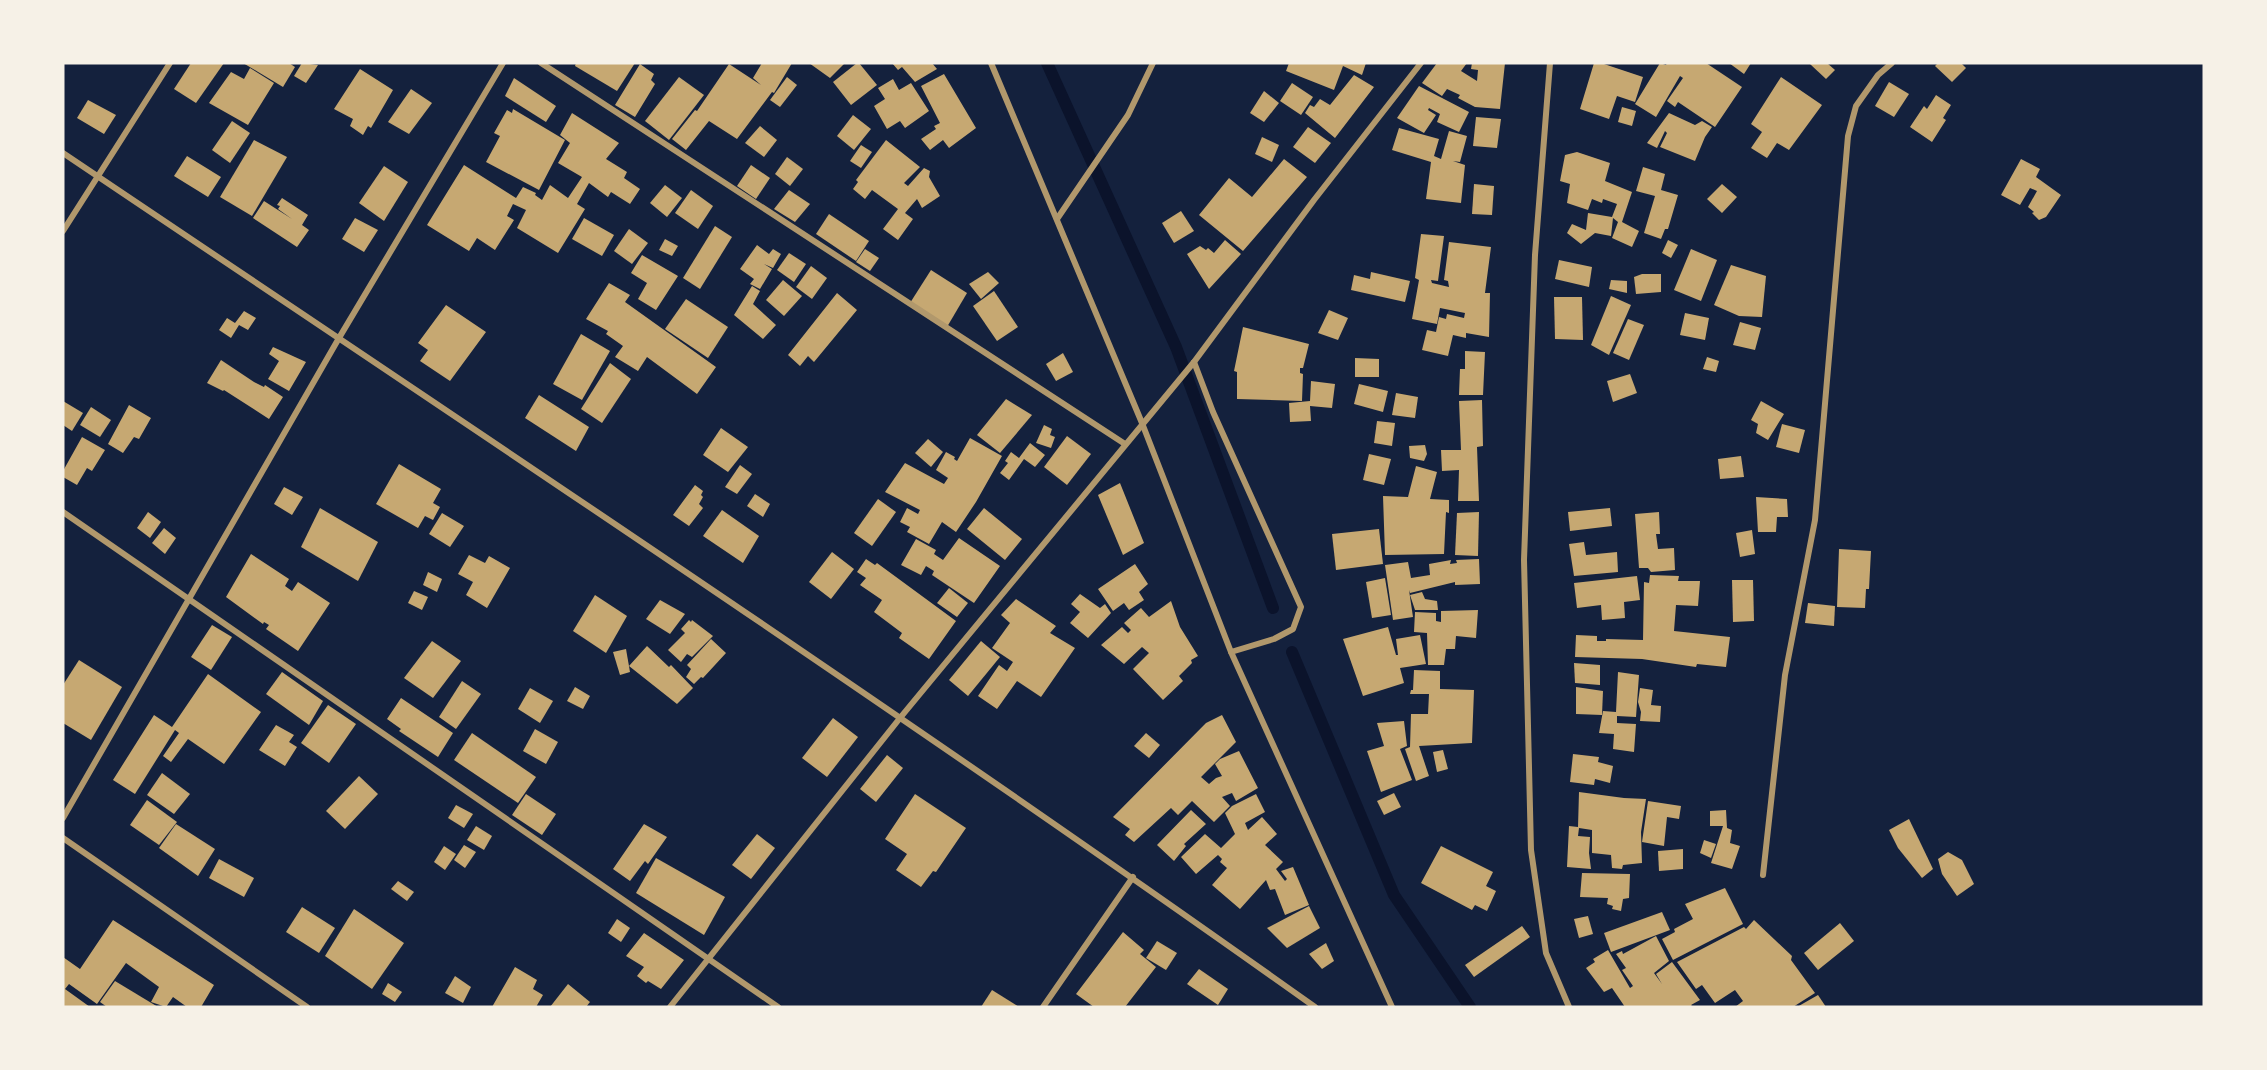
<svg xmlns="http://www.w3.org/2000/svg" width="2267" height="1070" font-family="Figtree,sans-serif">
<rect width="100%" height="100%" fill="#14213d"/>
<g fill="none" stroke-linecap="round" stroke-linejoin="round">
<g stroke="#0b132b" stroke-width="12">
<polyline points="1047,63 1176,347 1273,608"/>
<polyline points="1292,652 1394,895 1470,1007"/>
</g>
</g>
<g fill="#c6a872">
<polygon points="191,63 224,63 196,103 174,89"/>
<polygon points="243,63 289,63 295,67 283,87"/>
<polygon points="302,63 318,65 306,83 294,76"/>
<polygon points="576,63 635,63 617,91 575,66"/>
<polygon points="762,63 792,63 774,93 772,92 737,139 709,121 686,150 672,139 695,110 697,111 729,64 761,85 753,78"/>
<polygon points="809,63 845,63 830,78"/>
<polygon points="857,63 859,63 877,85 851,105 833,82"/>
<polygon points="892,63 932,63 937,69 915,82 902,67 898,70"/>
<polygon points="1289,63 1366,63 1362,75 1343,66 1334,90 1286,71"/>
<polygon points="1437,63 1467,63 1461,71 1477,81 1478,70 1471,69 1472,63 1505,63 1500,109 1475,107 1458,98 1460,95 1447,89 1442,96 1422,83"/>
<polygon points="1594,63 1601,63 1643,77 1635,102 1617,96 1609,119 1580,109"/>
<polygon points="1660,63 1666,65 1667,63 1706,63 1742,87 1715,127 1678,102 1675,107 1667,101 1683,78 1680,76 1656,117 1635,104"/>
<polygon points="1729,63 1751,63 1744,74"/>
<polygon points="1811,63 1827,63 1835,70 1826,79 1810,64"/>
<polygon points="1938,63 1961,63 1966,68 1952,82 1935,66"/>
<polygon points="640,64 654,74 651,80 655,84 635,117 615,105"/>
<polygon points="250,68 274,83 248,125 209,103 231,72 244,79"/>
<polygon points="360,69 393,90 371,128 368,126 363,135 350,126 353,119 334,109"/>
<polygon points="944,74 976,128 949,148 943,140 930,150 921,139 936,129 934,126 940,123 921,86"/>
<polygon points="1354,75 1374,87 1335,138 1305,113 1310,105 1314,107 1320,99 1330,105"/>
<polygon points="679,77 704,95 669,140 645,121"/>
<polygon points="787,77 797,85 780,107 770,100"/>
<polygon points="1781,77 1822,105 1789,150 1777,143 1767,158 1751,148 1762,132 1751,124"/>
<polygon points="514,78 556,106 546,122 505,96"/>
<polygon points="893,79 899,90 911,83 929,111 905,128 900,121 887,129 874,106 885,99 878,88"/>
<polygon points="1889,82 1909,94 1894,117 1875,106"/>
<polygon points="1292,83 1313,97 1301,115 1280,101"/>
<polygon points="1419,86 1469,112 1459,132 1437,122 1440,114 1429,108 1428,110 1436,115 1424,133 1397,118"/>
<polygon points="411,89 432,103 409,134 388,122"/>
<polygon points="1264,91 1279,103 1264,122 1250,113"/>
<polygon points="1936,95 1951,105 1943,118 1946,120 1932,142 1910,127 1924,106 1927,109"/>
<polygon points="88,100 116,115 104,134 77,118"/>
<polygon points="1622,107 1636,111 1632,126 1618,122"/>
<polygon points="513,109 565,140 539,190 486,162 500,136 494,133 507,110 512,113"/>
<polygon points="572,113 619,143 606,159 627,172 624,178 640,189 630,204 611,192 608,197 589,183 577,204 585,209 558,253 517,228 526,210 513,204 507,216 514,220 495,250 477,238 469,251 427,225 464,165 516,198 523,187 536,193 535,195 542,200 550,185 568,198 582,177 558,163 570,143 560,135"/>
<polygon points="1669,113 1695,125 1702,121 1712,127 1705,137 1695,161 1660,147 1667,133 1665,131 1657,148 1647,143"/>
<polygon points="853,115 871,129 854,150 837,136"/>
<polygon points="1476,117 1501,119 1497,148 1473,146"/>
<polygon points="232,121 250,133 230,163 212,150"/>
<polygon points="760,126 777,140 764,157 745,143"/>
<polygon points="1308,127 1331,143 1315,163 1293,147"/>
<polygon points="1399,128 1439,139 1434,156 1441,159 1449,131 1467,136 1460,162 1453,161 1465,165 1461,203 1426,199 1431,162 1392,150"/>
<polygon points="1262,137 1279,145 1272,162 1255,154"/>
<polygon points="254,140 287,157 252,216 220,197"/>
<polygon points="886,140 920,167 904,183 908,186 924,168 930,171 929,177 940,196 922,208 917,199 905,213 913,219 898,240 883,229 898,209 872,190 865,199 853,189 858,182 856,180"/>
<polygon points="861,145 872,152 861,168 850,161"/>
<polygon points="1577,152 1610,163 1605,181 1632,192 1622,222 1639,231 1632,247 1612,238 1618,222 1613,218 1611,236 1595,233 1581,244 1567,233 1572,224 1586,230 1588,213 1612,217 1617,204 1603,199 1602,203 1592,199 1588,210 1567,203 1570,184 1560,181 1565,155"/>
<polygon points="187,156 221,177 208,197 174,176"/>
<polygon points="787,157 803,169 790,186 775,174"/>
<polygon points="1284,159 1307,177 1243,251 1199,215 1229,178 1252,197"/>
<polygon points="2021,159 2040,169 2036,177 2061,195 2046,217 2039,220 2032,213 2034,212 2028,207 2037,191 2030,188 2020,205 2001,195"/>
<polygon points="751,165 770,178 756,199 737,186"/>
<polygon points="384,166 408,182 384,221 359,203"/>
<polygon points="1643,167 1665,174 1661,190 1678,195 1668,229 1665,229 1661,239 1644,233 1655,196 1636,191"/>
<polygon points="1474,184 1494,186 1492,215 1472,214"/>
<polygon points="1722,184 1737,197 1722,213 1707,199"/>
<polygon points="665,185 682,198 667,217 650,203"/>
<polygon points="691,190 713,206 698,229 675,213"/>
<polygon points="789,190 810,204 795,222 774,209"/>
<polygon points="282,198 308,215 302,225 309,230 297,247 253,218 264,201 292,219 278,209 280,206 277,205"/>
<polygon points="1181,211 1194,231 1174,243 1162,223"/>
<polygon points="829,214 869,241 856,261 816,234"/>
<polygon points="355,218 378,230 364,252 342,239"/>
<polygon points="584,218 614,235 602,256 572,239"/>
<polygon points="715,226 732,237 700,289 683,278"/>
<polygon points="629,229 648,243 632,264 614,251"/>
<polygon points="1421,234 1444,236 1438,281 1431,280 1432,283 1449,287 1448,281 1444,280 1449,242 1491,247 1485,293 1490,293 1489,337 1466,333 1466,338 1453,335 1448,356 1422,350 1427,330 1436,332 1439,317 1446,319 1447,314 1464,318 1465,313 1440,308 1437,324 1412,319 1419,280 1415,278"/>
<polygon points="665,239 678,246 672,256 659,250"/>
<polygon points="1225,240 1241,254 1209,289 1187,254 1200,246 1206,250 1208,248 1214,253"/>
<polygon points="1668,240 1678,245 1671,258 1662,253"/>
<polygon points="757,245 769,254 773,249 781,254 773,268 764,264 772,269 760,289 750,284 754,279 740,269"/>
<polygon points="865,249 879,258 870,271 856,262"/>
<polygon points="1691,249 1717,260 1701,301 1674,290"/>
<polygon points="789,253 806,264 794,282 777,270"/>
<polygon points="642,255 678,276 656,310 638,299 647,283 631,273"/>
<polygon points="1559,260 1592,267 1589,287 1555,279"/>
<polygon points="1731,265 1766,276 1762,317 1739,316 1714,305"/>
<polygon points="811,266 827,278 812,299 796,287"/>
<polygon points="931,270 967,293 947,327 910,303"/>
<polygon points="988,272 999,283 981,299 969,284"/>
<polygon points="1371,272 1410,281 1405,302 1351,290 1354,275 1370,279"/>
<polygon points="1642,274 1661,274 1661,292 1636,294 1634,277"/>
<polygon points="783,280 802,296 784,316 766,300"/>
<polygon points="1611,280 1627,281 1627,293 1609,289"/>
<polygon points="609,283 630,295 625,302 716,367 697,394 647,357 638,371 615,357 623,346 606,334 608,331 586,319"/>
<polygon points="752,286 760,291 753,304 776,325 763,339 734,315"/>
<polygon points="994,291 1018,327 997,341 973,306"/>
<polygon points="837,293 857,310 814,362 808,356 800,366 788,355"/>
<polygon points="1611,296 1631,305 1609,355 1591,345"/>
<polygon points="1554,297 1582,297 1583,340 1555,339"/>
<polygon points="686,299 728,327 708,358 665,329"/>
<polygon points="446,305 486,332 450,381 420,361 428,350 418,343"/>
<polygon points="1329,310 1348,318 1338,340 1318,333"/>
<polygon points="244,311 256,318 248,330 239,325 231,338 219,330 227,318 235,323"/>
<polygon points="1685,313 1709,318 1705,340 1680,335"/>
<polygon points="1628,319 1644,325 1629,360 1613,353"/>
<polygon points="1740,322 1761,328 1755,350 1733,345"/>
<polygon points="1243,327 1309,344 1303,368 1300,368 1300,373 1303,374 1302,401 1237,399 1237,372 1234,371"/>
<polygon points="581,334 610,351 582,400 553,384"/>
<polygon points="273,347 306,362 289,391 268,379 279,361 269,354"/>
<polygon points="1465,351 1485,352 1483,395 1459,395 1460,369 1465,369"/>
<polygon points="1063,353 1073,372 1056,381 1046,364"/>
<polygon points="1707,357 1719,361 1716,372 1703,369"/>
<polygon points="1355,358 1379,359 1379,377 1355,377"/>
<polygon points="221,360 254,382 264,387 265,385 283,397 269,419 224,390 223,391 207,383"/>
<polygon points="610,363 631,379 602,423 581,409"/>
<polygon points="1630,374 1637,393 1613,402 1607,381"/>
<polygon points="1311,381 1335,384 1332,408 1310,406 1311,421 1290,422 1289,403 1310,401"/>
<polygon points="1359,384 1388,391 1383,412 1354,404"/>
<polygon points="1396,393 1418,397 1415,418 1392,415"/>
<polygon points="539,395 589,427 576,451 525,418"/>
<polygon points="1006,399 1032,415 1000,453 977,435"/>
<polygon points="1482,400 1483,446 1477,447 1479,501 1458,501 1459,470 1442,471 1441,450 1461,450 1459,401"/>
<polygon points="63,401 83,413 72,431 63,425"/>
<polygon points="1761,401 1784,414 1768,440 1756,433 1758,424 1751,420"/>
<polygon points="129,405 151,418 139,439 134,437 123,453 108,444"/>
<polygon points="91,407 111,420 100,437 80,425"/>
<polygon points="1377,421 1395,423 1392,446 1374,443"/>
<polygon points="1782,424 1805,430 1799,453 1776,447"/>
<polygon points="1044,425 1052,429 1050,435 1055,437 1051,448 1036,443"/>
<polygon points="721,428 748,447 728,472 703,455"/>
<polygon points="1067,436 1091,454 1067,485 1044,467"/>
<polygon points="82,437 105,450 92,471 87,468 77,485 63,477 63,471"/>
<polygon points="970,438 1002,456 976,502 956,532 942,522 929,544 907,532 910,527 900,522 907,508 918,514 920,510 885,492 905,463 944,484 948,478 936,470 946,452 955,457 954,459 957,461"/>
<polygon points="928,439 943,452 931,467 915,453"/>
<polygon points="1030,443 1045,455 1035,467 1024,459 1009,480 1000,473 1008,463 1005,461 1011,452 1019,458"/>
<polygon points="1425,445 1427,454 1424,461 1410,458 1409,446"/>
<polygon points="1369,454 1391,459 1384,485 1363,480"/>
<polygon points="1741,456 1744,477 1720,479 1718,459"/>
<polygon points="399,464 441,489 433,503 440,507 433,520 425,516 418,528 376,504"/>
<polygon points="740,465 752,474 737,494 725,487"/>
<polygon points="1416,466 1437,472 1430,499 1449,500 1449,513 1446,512 1444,554 1385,555 1383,496 1408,497"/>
<polygon points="1120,483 1144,543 1123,555 1098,495"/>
<polygon points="695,485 703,491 701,495 703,497 699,504 703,508 689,526 673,515"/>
<polygon points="284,487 303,497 292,515 274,504"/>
<polygon points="755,494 770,504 763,517 747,506"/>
<polygon points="1756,497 1787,499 1788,517 1777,517 1776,532 1758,532"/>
<polygon points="878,499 896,512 872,546 854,533"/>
<polygon points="320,508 378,542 358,581 301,547"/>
<polygon points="984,508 1022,539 1005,560 967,529"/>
<polygon points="1610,508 1612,526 1570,531 1568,512"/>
<polygon points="722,510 759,536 743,563 703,536"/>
<polygon points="148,512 161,522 150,538 137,528"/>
<polygon points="1479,512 1478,556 1455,555 1457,513"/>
<polygon points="1659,512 1660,534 1656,534 1658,549 1674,548 1675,570 1651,572 1648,568 1639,568 1635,514"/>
<polygon points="442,513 464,526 450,547 429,534"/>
<polygon points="164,528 176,538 165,554 152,543"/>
<polygon points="1379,529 1383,564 1336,570 1332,534"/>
<polygon points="1752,530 1755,554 1740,557 1736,533"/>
<polygon points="959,538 1000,566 974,603 932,575 934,571 926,566 921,575 901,565 916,539 936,550 934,554 943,560"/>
<polygon points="1584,542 1586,555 1617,552 1618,572 1574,576 1569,544"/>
<polygon points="1839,549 1871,551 1869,589 1866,589 1865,608 1837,607"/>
<polygon points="832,552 854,569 831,599 809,582"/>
<polygon points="251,554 289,579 285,586 292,591 298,582 330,603 298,651 266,629 269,625 264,622 263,624 226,597"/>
<polygon points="469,555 485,563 489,556 510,568 487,608 466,595 473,582 458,574"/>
<polygon points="866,559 875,565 877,563 956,621 929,659 899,638 902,633 874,612 882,600 860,585 866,578 857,572"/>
<polygon points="1479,559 1480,584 1455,585 1455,582 1410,593 1409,590 1413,617 1393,620 1385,565 1408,562 1411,578 1430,575 1429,564 1451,560 1450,564 1457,563 1456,560"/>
<polygon points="1135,564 1148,584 1139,592 1144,600 1129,610 1124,603 1113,611 1098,589"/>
<polygon points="428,572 442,579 437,592 423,585"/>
<polygon points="1650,575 1679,576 1678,581 1700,581 1698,606 1676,605 1674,631 1730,637 1726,667 1697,664 1696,667 1642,659 1575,657 1576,635 1597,636 1597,641 1606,641 1606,639 1643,640 1644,582 1649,583"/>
<polygon points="1637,576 1640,600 1624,602 1625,618 1602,620 1601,605 1577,608 1574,583"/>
<polygon points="1385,578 1391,615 1372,618 1366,582"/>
<polygon points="1732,580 1753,580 1754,621 1733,622"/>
<polygon points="949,588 968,603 957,617 937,603"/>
<polygon points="414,591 428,597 422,610 408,603"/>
<polygon points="1422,592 1425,599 1437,601 1438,610 1415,610 1410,595"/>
<polygon points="1080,594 1100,608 1105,604 1111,613 1088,638 1070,623 1080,612 1071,604"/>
<polygon points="595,595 627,616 606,653 573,631"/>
<polygon points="1016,599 1056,626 1050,633 1075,648 1041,697 1017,681 997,709 978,696 999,665 1007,671 1013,662 992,648 1010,623 1001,615"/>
<polygon points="660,600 685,614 670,634 646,619"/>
<polygon points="1171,601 1180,627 1198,656 1191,660 1192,663 1179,676 1183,681 1163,700 1133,669 1149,653 1142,647 1124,664 1101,645 1122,627 1128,633 1131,630 1124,623 1141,608 1149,617"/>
<polygon points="1808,603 1835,606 1834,626 1805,623"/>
<polygon points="1478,610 1476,638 1456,636 1455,649 1446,649 1444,665 1428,665 1427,633 1414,632 1415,612 1436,613 1436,621 1441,622 1441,611"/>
<polygon points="689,620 691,622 692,620 713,636 692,657 687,654 681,662 668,650 685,633 681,629"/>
<polygon points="212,625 232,637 211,670 191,657"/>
<polygon points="1388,627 1396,655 1398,655 1396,639 1420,635 1426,664 1400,668 1404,683 1363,696 1343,639"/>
<polygon points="711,639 726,653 703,678 701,677 694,684 686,677 691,669 687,665"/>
<polygon points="432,641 461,661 433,698 404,678"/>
<polygon points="981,641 1000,657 968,696 949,680"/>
<polygon points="647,646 669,667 671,665 693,688 677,704 629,666"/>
<polygon points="626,649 630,672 620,675 613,652"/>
<polygon points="79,660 122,687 91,740 63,723 63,685"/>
<polygon points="1574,663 1600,665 1600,685 1575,683"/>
<polygon points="1414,670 1440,671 1440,689 1474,690 1472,743 1419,746 1429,776 1416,781 1405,749 1410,747 1411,714 1428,714 1429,694 1410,694 1411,690 1413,690"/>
<polygon points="282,672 323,701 309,725 266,694"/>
<polygon points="1618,672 1639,675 1636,717 1617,716 1617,723 1636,724 1634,752 1613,749 1614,734 1599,733 1603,711 1616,712"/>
<polygon points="208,674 261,712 224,764 188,739 171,762 163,756 179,733 175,730 135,794 113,780 154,715 172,727"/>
<polygon points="462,681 481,694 456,729 439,717"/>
<polygon points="575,687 590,696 583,709 567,701"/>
<polygon points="1576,687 1603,691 1602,715 1576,714"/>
<polygon points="530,688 553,701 540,723 518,709"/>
<polygon points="1640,688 1653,690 1651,705 1661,706 1660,722 1640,721 1641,712 1638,702"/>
<polygon points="401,698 453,733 438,757 399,731 401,729 387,719"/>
<polygon points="328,705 356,724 329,763 301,743"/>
<polygon points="1222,715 1236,742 1201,777 1209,784 1216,778 1222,776 1215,764 1220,759 1239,751 1258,788 1236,801 1232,793 1222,797 1230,806 1214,822 1192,801 1178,815 1171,808 1134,842 1125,835 1130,829 1113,817 1206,723"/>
<polygon points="833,718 858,737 827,777 802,758"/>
<polygon points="1404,721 1407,746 1400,749 1412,780 1381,792 1367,751 1384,746 1377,723"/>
<polygon points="276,725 294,735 289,742 297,747 285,766 259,750"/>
<polygon points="535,729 558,742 546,764 523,751"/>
<polygon points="472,733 536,777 518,803 454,760"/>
<polygon points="1146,733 1160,745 1149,758 1134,746"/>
<polygon points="1443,750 1448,769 1437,772 1433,752"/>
<polygon points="1573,754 1599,757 1598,762 1613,766 1610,783 1595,779 1594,785 1570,782"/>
<polygon points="887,755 903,768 876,802 860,789"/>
<polygon points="162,773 190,794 174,814 147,795"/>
<polygon points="359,776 378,794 345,829 326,811"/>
<polygon points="1579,792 1624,798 1646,799 1641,832 1642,863 1623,865 1622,869 1612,868 1611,855 1592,853 1592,830 1579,828 1578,836 1590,837 1589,853 1591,869 1567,867 1569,826 1578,827"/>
<polygon points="1394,793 1401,807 1384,815 1377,801"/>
<polygon points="526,794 556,814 542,835 512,815"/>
<polygon points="915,794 966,828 936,872 933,871 921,887 896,870 907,854 885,839"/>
<polygon points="1256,794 1265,812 1245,823 1248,830 1262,817 1277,834 1265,845 1283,862 1276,869 1285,881 1287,879 1281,871 1293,867 1309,905 1285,915 1275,889 1270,890 1266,880 1240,909 1212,885 1227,868 1220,862 1222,859 1218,855 1196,874 1181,857 1205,834 1221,848 1235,834 1225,813 1232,806"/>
<polygon points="147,800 177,822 159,845 130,825"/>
<polygon points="1648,801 1681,806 1679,819 1667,817 1664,846 1642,842"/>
<polygon points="456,805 473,814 464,828 448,818"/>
<polygon points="1191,810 1206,824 1184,844 1186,846 1174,861 1157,845"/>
<polygon points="1726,810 1727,828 1732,830 1730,843 1740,846 1732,869 1711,863 1723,826 1710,826 1710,811"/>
<polygon points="1909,819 1933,869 1922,878 1898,848 1889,830"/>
<polygon points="176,824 215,849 198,876 159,848"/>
<polygon points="644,824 667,837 648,864 645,861 630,881 613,869"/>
<polygon points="476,826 492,836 484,850 467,840"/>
<polygon points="757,834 775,848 751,879 732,865"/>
<polygon points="1704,840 1716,844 1711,858 1700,853"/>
<polygon points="464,845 476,852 465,868 454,860"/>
<polygon points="444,846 456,854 445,870 434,862"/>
<polygon points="1441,846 1493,872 1486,886 1496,891 1487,911 1475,905 1472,910 1421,883"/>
<polygon points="1683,849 1683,869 1659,871 1658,851"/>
<polygon points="1948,852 1962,860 1974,884 1957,896 1942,874 1938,859"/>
<polygon points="656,858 725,897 704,935 636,893"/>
<polygon points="219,859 254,878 244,897 209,878"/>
<polygon points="1582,873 1630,874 1629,898 1623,899 1621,911 1612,909 1613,906 1607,904 1608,898 1580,897"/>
<polygon points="398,881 414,892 407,901 391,889"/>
<polygon points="1725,888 1743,924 1673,960 1662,939 1675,932 1674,929 1693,919 1685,904"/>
<polygon points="1309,906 1320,928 1287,948 1267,928"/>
<polygon points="302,907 335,928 319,953 286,932"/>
<polygon points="354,909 404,943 372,989 325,956"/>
<polygon points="1662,912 1670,930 1611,952 1604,933"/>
<polygon points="1588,916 1593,934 1579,938 1574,919"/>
<polygon points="617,919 630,928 621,942 608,933"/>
<polygon points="113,920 214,985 201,1007 187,1007 173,997 166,1007 151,1002 159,987 126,963 97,1004 69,984 65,989 90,1007 63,1007 63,957 80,969"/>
<polygon points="1754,920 1792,956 1791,960 1815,993 1793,1007 1735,1007 1743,1001 1735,990 1715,1003 1702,985 1696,989 1677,962 1744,927 1746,929"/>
<polygon points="1840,923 1854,941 1818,970 1804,953"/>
<polygon points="1522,926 1530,937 1474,977 1465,965"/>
<polygon points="1123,932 1144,950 1140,954 1156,967 1125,1007 1094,1007 1076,994"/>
<polygon points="644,933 684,960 661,989 648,981 646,983 637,976 644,967 626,956"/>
<polygon points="1656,936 1669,961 1654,973 1662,984 1656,974 1672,962 1700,1000 1691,1005 1693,1007 1625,1007 1612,988 1604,992 1586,968 1595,962 1593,959 1608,950 1630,988 1633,986 1622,970 1626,968 1616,954 1622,951 1623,954"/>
<polygon points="1157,941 1177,953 1166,970 1146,958"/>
<polygon points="1326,943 1334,961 1322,969 1309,954"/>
<polygon points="515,967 537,980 533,989 543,995 536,1007 492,1007"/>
<polygon points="1199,969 1228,989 1218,1005 1187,984"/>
<polygon points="455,976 471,987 463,1003 445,993"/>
<polygon points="115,981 158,1007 107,1007 100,1002"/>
<polygon points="388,983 402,992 395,1002 382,994"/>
<polygon points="568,984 590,1002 586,1007 550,1007"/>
<polygon points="992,990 1019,1007 981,1007"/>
<polygon points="1818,995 1826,1007 1797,1007"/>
</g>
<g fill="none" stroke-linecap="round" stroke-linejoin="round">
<g stroke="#b1986c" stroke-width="6">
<polyline points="541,63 1125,444"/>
<polyline points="991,63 1142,423 1231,652 1392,1007"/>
<polyline points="1550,63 1535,255 1524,560 1531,850 1546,953 1569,1007"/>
<path d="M63,153C482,435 903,714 1315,1007"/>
<polyline points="1057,219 1128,115 1153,63"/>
<polyline points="63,231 170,63"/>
<polyline points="1194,362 1213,412 1301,607 1293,629 1274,639 1231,652"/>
<polyline points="63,512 778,1007"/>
<polyline points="63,818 339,338 503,63"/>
<polyline points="63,838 307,1007"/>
<polyline points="1763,875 1785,675 1815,520 1848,136 1856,106 1878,75 1892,63"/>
<polyline points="670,1007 900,718 1194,362 1314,200 1421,63"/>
<polyline points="1043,1007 1133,877"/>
</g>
</g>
<rect width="2267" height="1070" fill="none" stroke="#f6f1e7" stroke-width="129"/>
</svg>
